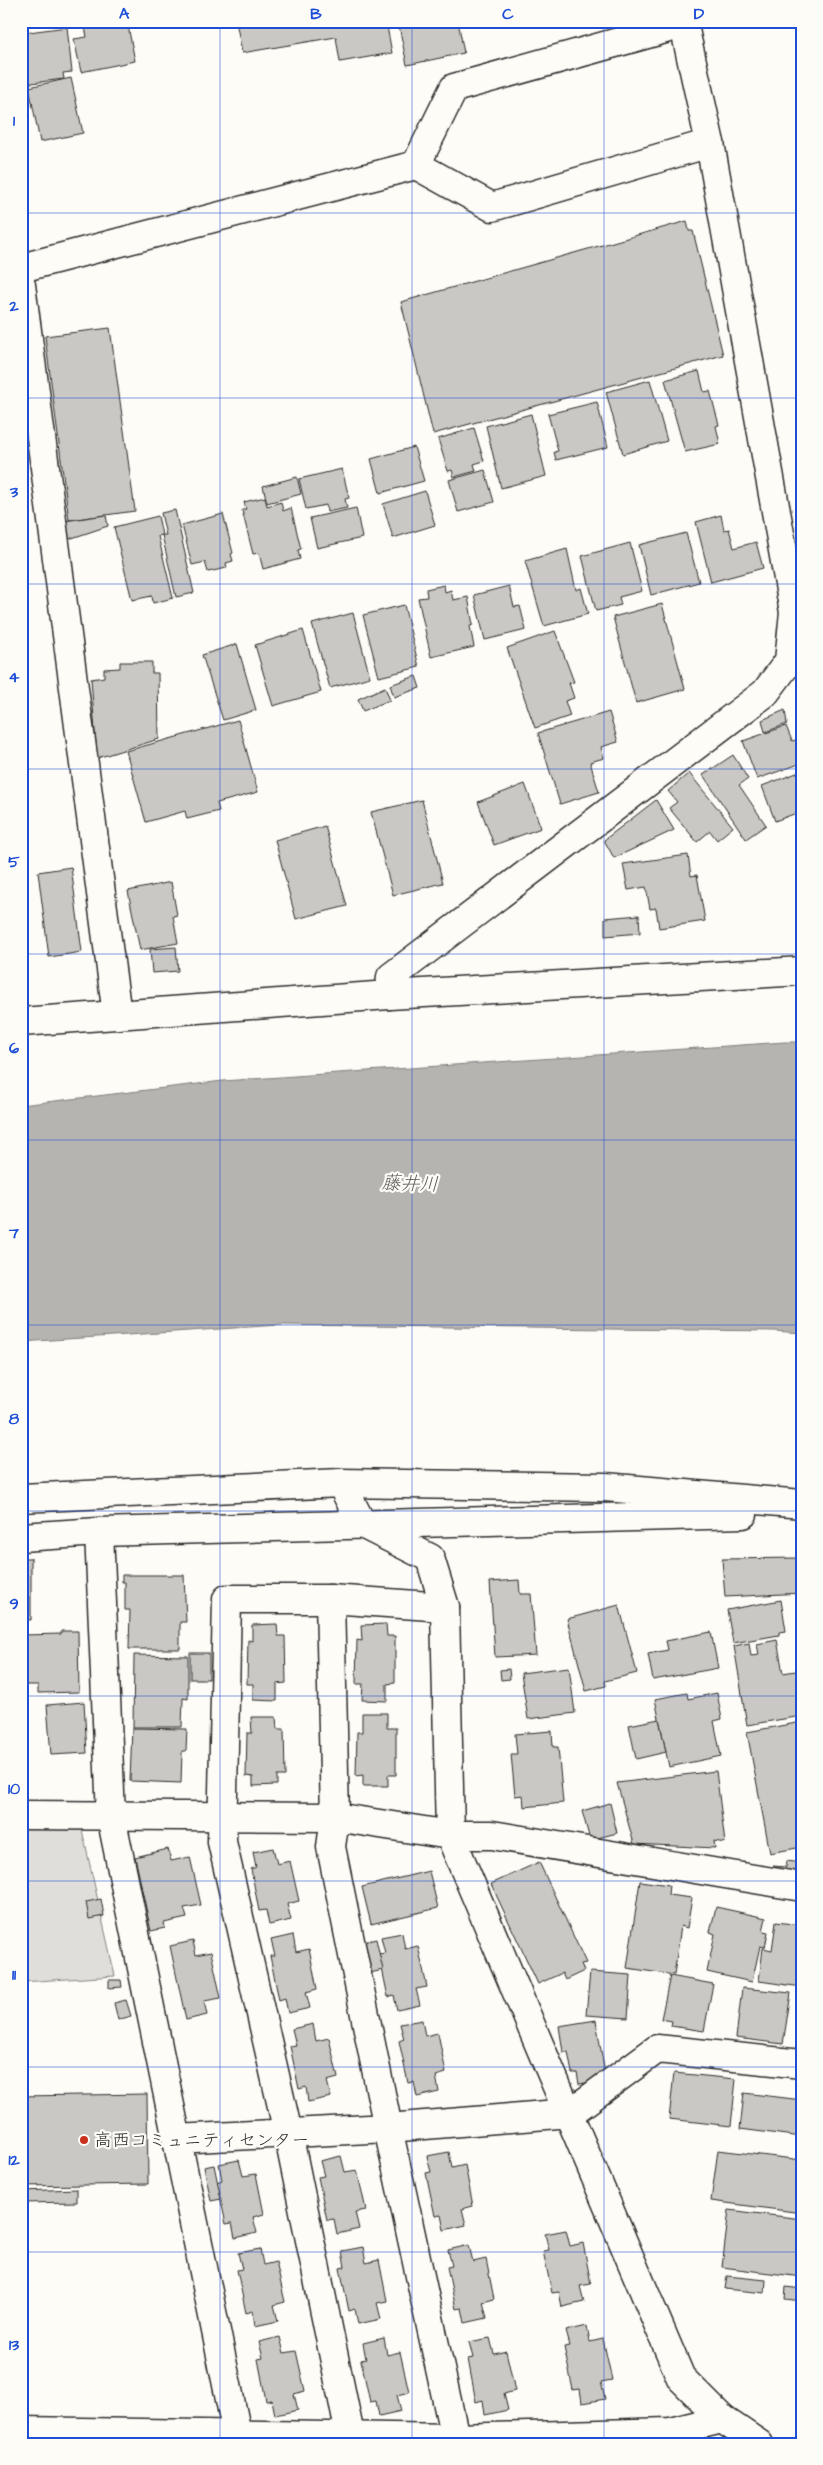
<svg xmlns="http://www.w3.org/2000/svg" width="823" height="2465" font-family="'Architects Daughter','Klee One',sans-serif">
<rect width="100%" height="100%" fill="#fdfcf7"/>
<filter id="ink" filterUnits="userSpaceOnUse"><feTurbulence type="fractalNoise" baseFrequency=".02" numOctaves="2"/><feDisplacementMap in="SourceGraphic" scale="10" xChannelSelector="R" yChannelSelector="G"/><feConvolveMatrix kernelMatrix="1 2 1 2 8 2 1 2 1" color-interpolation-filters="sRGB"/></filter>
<g filter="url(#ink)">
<polygon fill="#dfdeda" stroke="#858482" points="80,1821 115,1976 21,1982 21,1822"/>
<polygon fill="#b5b4b1" stroke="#7e7d7b" points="785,1042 802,1042 802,1333 774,1331 280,1325 21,1342 21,1105 223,1081"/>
<g fill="#c9c8c4" stroke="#2b2b2b">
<polygon points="110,21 127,21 135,61 81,72 74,39 87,37 85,27"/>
<polygon points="236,21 386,21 392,53 340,62 336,37 242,53"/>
<polygon points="398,21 458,21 464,53 407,65"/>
<polygon points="67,27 72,72 63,73 64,79 23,84 21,33"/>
<polygon points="71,78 83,133 40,142 29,87"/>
<polygon points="687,221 689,231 693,231 723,355 433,434 401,302"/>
<polygon points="110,328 135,511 69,520 45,336"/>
<polygon points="699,371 704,392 710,391 719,425 716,426 720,444 685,452 665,380"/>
<polygon points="650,380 667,441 623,454 606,392"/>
<polygon points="597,402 608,447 556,460 554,452 558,451 548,414"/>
<polygon points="531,414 546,476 501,488 486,426"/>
<polygon points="474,428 484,461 474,464 476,471 454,477 452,470 448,471 438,439"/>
<polygon points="414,447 424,481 380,493 371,459"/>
<polygon points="342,469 349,498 345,499 347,508 327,512 326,505 306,509 299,479"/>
<polygon points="485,470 494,502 458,512 449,480"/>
<polygon points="297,477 301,494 267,503 263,486"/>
<polygon points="425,491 435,525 393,538 383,504"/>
<polygon points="265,497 267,506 281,502 283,511 291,508 301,549 298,550 300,559 263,569 259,553 253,554 242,510 246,509 244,502"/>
<polygon points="356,508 362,538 317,548 310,518"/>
<polygon points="175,510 194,593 176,597 162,535 166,535 161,513"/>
<polygon points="223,514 233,553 231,554 233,561 226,563 227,568 208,572 205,562 192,565 182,525"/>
<polygon points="106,515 108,526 66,540 64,521"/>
<polygon points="721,515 724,530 729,529 734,548 756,542 763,568 711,582 696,522"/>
<polygon points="158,516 162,535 158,536 173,598 153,603 152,596 132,600 114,527"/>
<polygon points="686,533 699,582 651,595 639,545"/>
<polygon points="630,543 642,591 619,597 621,605 596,611 582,556"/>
<polygon points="567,549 576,590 581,588 588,614 544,626 525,561"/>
<polygon points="444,585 445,592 451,590 453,600 468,597 473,625 470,626 474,647 431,657 418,598 427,597 426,589"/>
<polygon points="509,586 514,607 520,606 526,630 485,640 474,595"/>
<polygon points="662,604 685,689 636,703 613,617"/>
<polygon points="404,605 419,667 379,677 363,615"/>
<polygon points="353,613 370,677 330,688 312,624"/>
<polygon points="303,630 321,692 273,706 255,645"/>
<polygon points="555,631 574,682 569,683 574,698 565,701 570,716 535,728 507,648"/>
<polygon points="237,644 256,710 223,720 202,655"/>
<polygon points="120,662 152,662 152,673 158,673 159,739 97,758 91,679 104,677 104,669 120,668"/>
<polygon points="416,676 420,688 394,697 390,685"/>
<polygon points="385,687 390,700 363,711 358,699"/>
<polygon points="785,710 787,724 765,732 762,720"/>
<polygon points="609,712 618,742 601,747 604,758 590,762 599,792 560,804 538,733"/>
<polygon points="238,720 258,792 217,803 219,811 187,819 185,811 146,822 126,751"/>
<polygon points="786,726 792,741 800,739 802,763 757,779 743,741"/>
<polygon points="733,755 748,779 739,785 766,825 746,839 703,775"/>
<polygon points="802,771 802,811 775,821 762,786"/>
<polygon points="689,773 733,827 717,840 710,831 697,842 669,808 677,802 668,791"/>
<polygon points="525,784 541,828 494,845 478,802"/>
<polygon points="422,800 443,883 393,895 371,812"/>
<polygon points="656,800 674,830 614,858 604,840"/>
<polygon points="325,826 347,906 296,919 275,840"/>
<polygon points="688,855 691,876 697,875 705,921 659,928 656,908 650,909 646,887 628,890 623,864"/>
<polygon points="71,867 82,952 49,957 38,872"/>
<polygon points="171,882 177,915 173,916 178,943 140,950 128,891"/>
<polygon points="639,915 640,933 605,936 605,918"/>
<polygon points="176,947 178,971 152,973 150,949"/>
<polygon points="21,1558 31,1558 31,1620 21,1619"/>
<polygon points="800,1558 802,1593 725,1597 722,1559"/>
<polygon points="122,1575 184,1575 186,1622 180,1622 180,1649 129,1649 130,1610 125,1610 125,1582 122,1582"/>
<polygon points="519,1580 520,1594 531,1594 536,1655 495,1657 490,1582"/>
<polygon points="781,1600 786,1631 779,1632 779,1635 733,1643 727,1610"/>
<polygon points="619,1605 637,1673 605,1681 606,1686 586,1691 567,1619"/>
<polygon points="277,1624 278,1636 285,1636 286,1683 277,1684 277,1701 253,1700 253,1684 247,1684 248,1640 252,1641 252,1625"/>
<polygon points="386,1624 387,1636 395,1636 395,1683 387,1684 387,1701 362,1700 363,1684 356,1684 357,1640 362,1641 361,1625"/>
<polygon points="61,1631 78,1631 79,1692 38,1693 38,1685 24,1685 23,1635 61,1634"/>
<polygon points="711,1632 718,1668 653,1680 648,1654 668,1650 666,1641"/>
<polygon points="777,1640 783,1673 802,1670 802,1716 747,1725 734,1646 749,1643 751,1656 759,1655 757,1644"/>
<rect x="190" y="1653" width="19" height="26"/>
<polygon points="134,1655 188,1656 188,1699 183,1698 182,1727 133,1727"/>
<polygon points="569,1667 575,1713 528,1719 521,1673"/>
<polygon points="509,1669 510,1679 501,1680 500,1670"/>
<polygon points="687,1693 688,1699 717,1693 722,1719 714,1721 721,1756 669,1767 655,1699"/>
<polygon points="84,1702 87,1753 51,1755 47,1705"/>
<polygon points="362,1713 387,1713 387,1728 396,1728 396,1775 388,1775 388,1786 363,1786 363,1775 356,1776 357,1732 362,1732"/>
<polygon points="251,1717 276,1717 277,1729 284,1729 285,1776 277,1776 277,1785 253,1786 253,1777 246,1776 247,1733 252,1733"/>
<polygon points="659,1719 666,1752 636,1759 629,1725"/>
<polygon points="802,1722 802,1847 770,1853 747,1732"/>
<polygon points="132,1728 187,1729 186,1751 182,1751 181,1783 130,1781"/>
<polygon points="552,1731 553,1747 558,1747 563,1803 524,1807 523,1795 515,1796 511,1754 517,1754 515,1734"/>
<polygon points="716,1771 725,1843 714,1841 715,1848 634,1844 617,1783"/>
<polygon points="610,1803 617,1833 590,1840 582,1811"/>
<polygon points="273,1848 277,1864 290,1861 299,1901 287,1904 291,1920 269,1925 266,1910 259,1911 251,1869 256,1867 253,1852"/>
<polygon points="168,1849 171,1861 190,1857 201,1905 184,1908 187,1918 164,1923 165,1928 151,1931 135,1857"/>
<polygon points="787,1861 802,1863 802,1876 772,1873 773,1866 786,1867"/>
<polygon points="539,1862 586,1963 581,1964 584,1971 565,1980 562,1973 538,1984 491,1884"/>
<polygon points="429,1871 438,1908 371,1924 362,1887"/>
<polygon points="640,1881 669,1885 668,1895 692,1898 687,1928 681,1926 674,1975 627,1968"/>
<polygon points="101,1899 104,1916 89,1919 86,1902"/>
<polygon points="716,1907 766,1918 763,1931 768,1932 765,1947 760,1946 752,1982 707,1972 715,1934 710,1932"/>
<polygon points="776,1922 802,1925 802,1987 759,1981 763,1948 772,1950"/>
<polygon points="402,1933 405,1949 418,1946 427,1987 416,1989 420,2005 397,2010 394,1995 388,1997 379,1954 385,1953 381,1937"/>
<polygon points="293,1935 296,1952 309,1949 317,1989 306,1992 310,2008 288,2013 285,1998 279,2000 270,1956 275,1956 271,1940"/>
<polygon points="376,1939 383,1970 370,1973 363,1942"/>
<polygon points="193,1941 196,1955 211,1952 221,1998 204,2001 207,2015 186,2020 170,1946"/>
<polygon points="590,1972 631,1975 628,2018 586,2015"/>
<polygon points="670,1976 713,1984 704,2031 671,2026 672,2021 661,2019"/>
<polygon points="109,1980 121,1980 122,1987 109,1988"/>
<polygon points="742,1988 791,1993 783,2044 736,2038"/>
<polygon points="126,2000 131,2016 118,2020 114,2003"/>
<polygon points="422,2020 425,2036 438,2033 446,2073 436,2076 439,2092 417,2097 414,2082 408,2083 399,2041 404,2039 400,2024"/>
<polygon points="596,2020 606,2080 579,2084 577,2073 572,2073 568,2052 563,2052 559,2026"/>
<polygon points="313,2024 316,2041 329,2038 338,2078 327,2081 331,2097 308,2102 306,2087 299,2089 290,2046 296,2045 292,2029"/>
<polygon points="674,2073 736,2079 731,2126 669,2119"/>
<polygon points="744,2093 802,2100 802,2137 740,2129"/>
<polygon points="147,2094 148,2184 21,2186 21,2096"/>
<polygon points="718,2150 802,2160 802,2213 711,2201"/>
<polygon points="449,2152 452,2168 465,2165 473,2206 462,2209 466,2225 444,2230 441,2215 435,2216 426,2173 431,2172 427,2156"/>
<polygon points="341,2156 345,2172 357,2170 366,2210 355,2212 359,2229 337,2234 334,2219 327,2220 318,2177 324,2176 320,2161"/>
<polygon points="239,2160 243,2176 256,2174 264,2214 253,2217 257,2233 235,2238 232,2223 226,2224 217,2182 222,2180 219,2164"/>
<polygon points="214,2165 221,2199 211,2201 204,2167"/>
<polygon points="77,2189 77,2202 21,2203 21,2191"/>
<polygon points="729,2210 802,2219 802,2277 722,2267"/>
<polygon points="566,2230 570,2246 583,2243 591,2284 580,2286 584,2302 562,2307 559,2292 552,2293 543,2251 549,2250 545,2234"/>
<polygon points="469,2245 473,2262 486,2259 494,2299 483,2302 487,2318 465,2323 462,2308 456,2309 447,2267 452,2266 448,2250"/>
<polygon points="363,2247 366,2263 379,2260 387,2301 377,2303 381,2319 358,2324 355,2309 349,2311 340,2268 345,2267 342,2251"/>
<polygon points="260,2249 263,2265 276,2262 285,2302 274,2305 278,2321 255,2326 253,2311 246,2313 237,2270 242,2269 238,2253"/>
<polygon points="727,2276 766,2280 765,2293 725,2289"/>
<polygon points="786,2287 802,2289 802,2301 785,2299"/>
<polygon points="587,2326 590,2342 603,2339 612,2380 601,2382 605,2399 582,2403 580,2389 573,2390 564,2347 570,2346 566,2331"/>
<polygon points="280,2337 284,2353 296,2351 305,2391 294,2394 298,2410 275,2415 272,2400 266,2401 258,2359 263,2358 259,2342"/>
<polygon points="384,2338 387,2355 400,2352 409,2392 397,2395 401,2411 379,2416 376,2401 370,2402 361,2360 366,2359 363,2343"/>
<polygon points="490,2338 494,2354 506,2351 515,2391 504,2394 508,2410 485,2415 483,2400 476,2402 468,2359 473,2358 469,2342"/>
</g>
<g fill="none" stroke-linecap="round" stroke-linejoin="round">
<defs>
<g id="minor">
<polyline points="683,24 454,88 416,165 492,207 710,143"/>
<polyline points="21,268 416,165"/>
<polyline points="21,285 117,1015"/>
<polyline points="389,995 391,977 765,693 789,661 794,612 710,143 683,21"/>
<polyline points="21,1022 389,995 802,971"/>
<polyline points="341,1483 362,1524 430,1558 445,1607 450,1835 681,2378 722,2419 759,2444"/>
<polyline points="21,1498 341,1483 605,1487 802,1504"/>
<polyline points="99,1532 111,1816 237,2434"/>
<polyline points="21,1537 99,1532 743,1514"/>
<polyline points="330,1599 335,1817 331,1847 388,2128 455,2438"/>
<polyline points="21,1815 335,1817 450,1835 492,1835 802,1887"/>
<polyline points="176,2139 388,2128 570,2113 657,2049 802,2064"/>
<polyline points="21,2431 455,2438 670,2432 722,2419"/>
<polyline points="350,2435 288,2133 222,1842 227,1599 330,1599 445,1607"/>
</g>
</defs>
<use href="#minor" stroke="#2b2b2b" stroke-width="31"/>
<use href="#minor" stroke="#fdfcf7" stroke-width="28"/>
</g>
</g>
<path fill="none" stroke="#1d4ed8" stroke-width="1" stroke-opacity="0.55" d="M220,21V2444M412,21V2444M604,21V2444M21,213H802M21,398H802M21,584H802M21,769H802M21,954H802M21,1140H802M21,1325H802M21,1511H802M21,1696H802M21,1881H802M21,2067H802M21,2252H802"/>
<circle fill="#c8321e" stroke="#fdfcf7" stroke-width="2" cx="84" cy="2140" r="5"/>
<g text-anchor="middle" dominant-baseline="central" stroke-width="4.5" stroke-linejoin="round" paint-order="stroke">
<g font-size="18" fill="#2b2b2b" stroke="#fdfcf7" text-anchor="start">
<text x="94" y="2140">高西コミュニティセンター</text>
</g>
<g font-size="19" font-style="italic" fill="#5b5b5a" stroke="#fdfcf7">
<text transform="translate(410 1184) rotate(2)">藤井川</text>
</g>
</g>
<rect width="823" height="2465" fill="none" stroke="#fdfcf7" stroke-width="55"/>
<rect x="28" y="28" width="768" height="2410" fill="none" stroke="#1d4ed8" stroke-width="2"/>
<g font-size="16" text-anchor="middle" font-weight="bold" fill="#1d4ed8">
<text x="124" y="19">A</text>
<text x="316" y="19">B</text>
<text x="508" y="19">C</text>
<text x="699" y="19">D</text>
<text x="14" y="126">1</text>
<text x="14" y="311">2</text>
<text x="14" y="497">3</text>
<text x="14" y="682">4</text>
<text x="14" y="867">5</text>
<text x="14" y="1053">6</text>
<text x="14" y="1238">7</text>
<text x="14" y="1424">8</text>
<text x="14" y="1609">9</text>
<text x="14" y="1794">10</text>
<text x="14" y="1980">11</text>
<text x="14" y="2165">12</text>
<text x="14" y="2350">13</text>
</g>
</svg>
